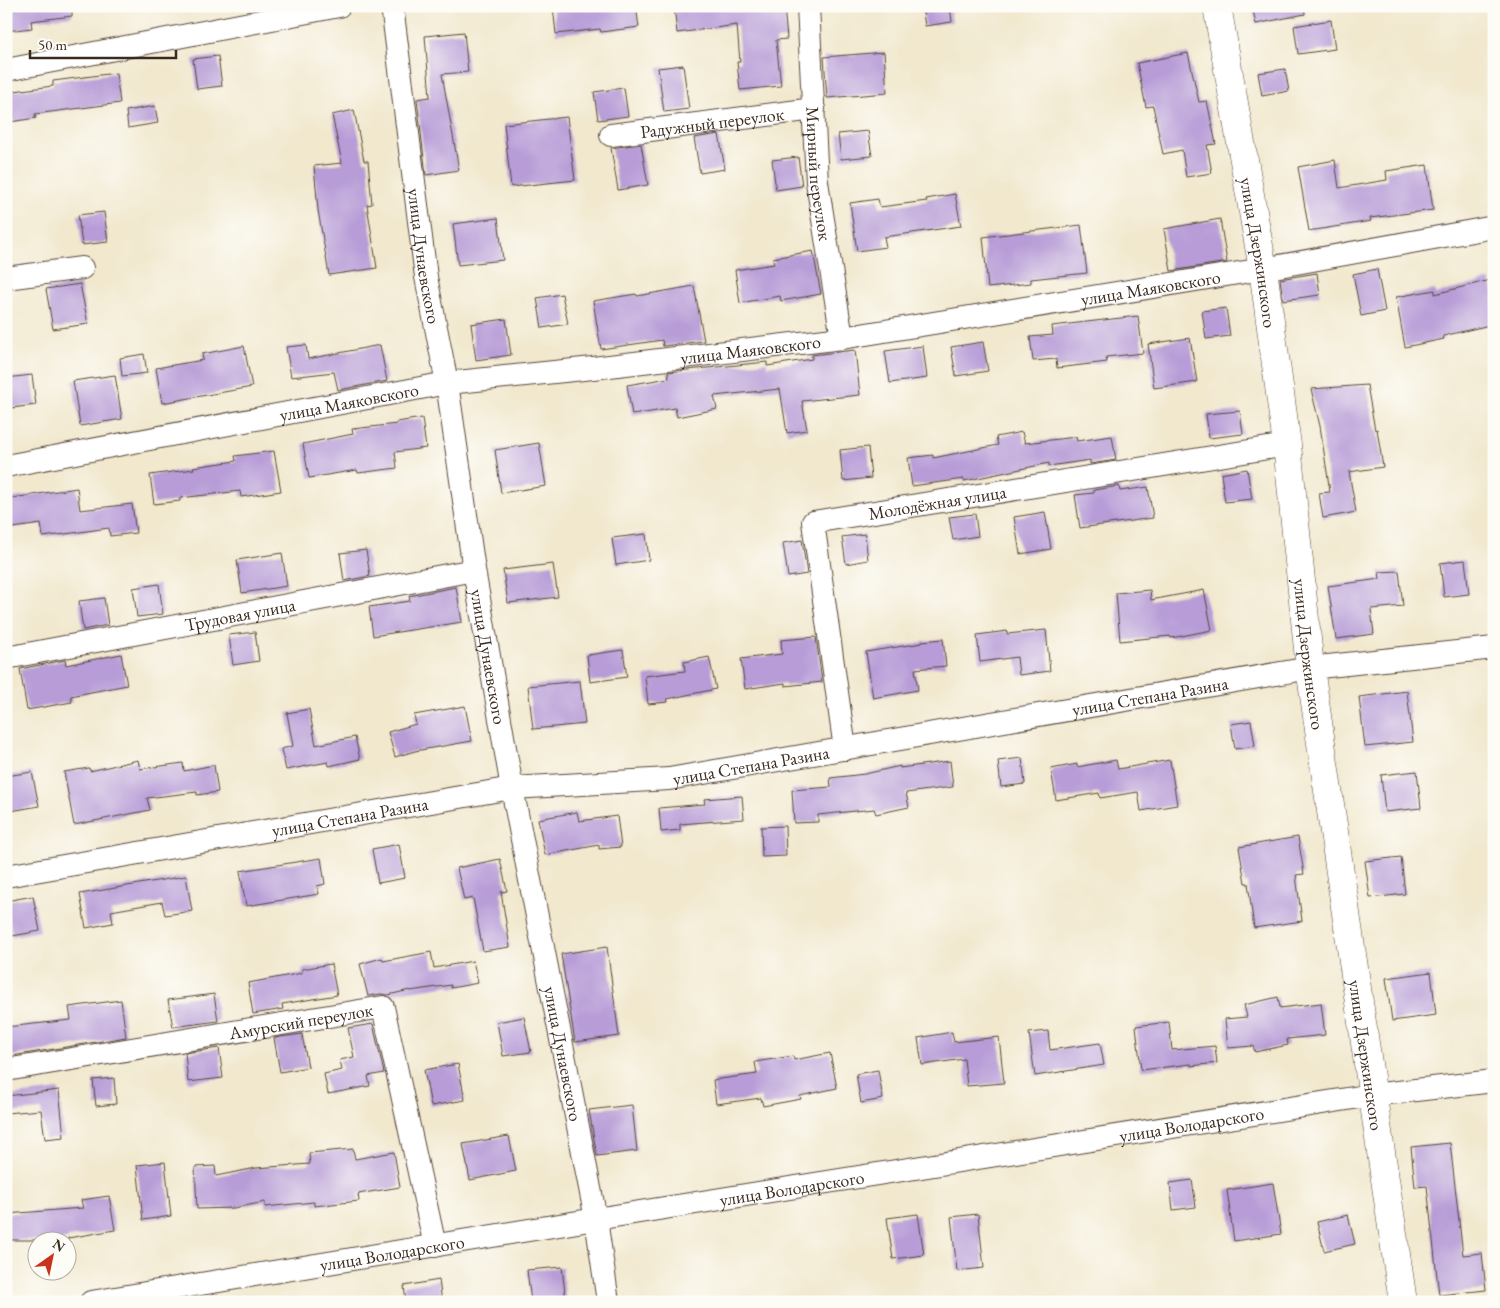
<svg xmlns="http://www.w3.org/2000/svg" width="1500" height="1308" font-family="'EB Garamond',serif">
<rect width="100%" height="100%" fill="#fdfcf7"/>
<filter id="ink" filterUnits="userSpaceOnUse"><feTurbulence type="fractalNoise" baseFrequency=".02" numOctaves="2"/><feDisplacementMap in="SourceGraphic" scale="10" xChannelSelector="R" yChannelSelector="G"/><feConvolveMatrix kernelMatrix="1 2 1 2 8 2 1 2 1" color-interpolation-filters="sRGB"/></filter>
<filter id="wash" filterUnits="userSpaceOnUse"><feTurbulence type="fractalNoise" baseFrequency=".0096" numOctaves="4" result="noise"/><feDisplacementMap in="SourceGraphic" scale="20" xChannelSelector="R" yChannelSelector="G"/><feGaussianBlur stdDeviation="1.12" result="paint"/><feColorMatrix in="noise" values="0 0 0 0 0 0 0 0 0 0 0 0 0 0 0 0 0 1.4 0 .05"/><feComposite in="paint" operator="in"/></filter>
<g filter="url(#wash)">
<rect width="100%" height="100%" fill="#f1e8ce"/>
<g id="blocks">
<g fill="#b79cd7">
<polygon points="6,6 72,6 72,16 31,21 32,28 6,31"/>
<polygon points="553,6 636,6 639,27 601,32 600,29 556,34"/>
<polygon points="674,6 784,6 787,39 776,40 781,86 740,90 737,62 740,62 737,25 677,33"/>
<polygon points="922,6 950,6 952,22 925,26"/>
<polygon points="1252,6 1304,6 1305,14 1256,24"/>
<polygon points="1331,20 1335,49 1298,54 1294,26"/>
<polygon points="464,32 468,72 442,74 459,170 426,175 417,99 430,97 425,36"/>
<polygon points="884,52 887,93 827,98 824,57"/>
<polygon points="1188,53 1199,102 1207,101 1216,144 1207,145 1212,173 1186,177 1182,150 1163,154 1153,106 1146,107 1137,63"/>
<polygon points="218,56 222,86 197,89 193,59"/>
<polygon points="683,65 689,109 664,112 658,68"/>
<polygon points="1285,69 1289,91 1262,96 1258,73"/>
<polygon points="116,73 120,103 35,114 36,118 10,122 6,92 53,86 53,81"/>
<polygon points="624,88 628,116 598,120 594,92"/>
<polygon points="155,106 158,123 128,128 126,111"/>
<polygon points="354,110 364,161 368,161 372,204 367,205 377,268 329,275 318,210 314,166 342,163 332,115"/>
<polygon points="567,117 575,180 511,187 504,124"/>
<polygon points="868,131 872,156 841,159 838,134"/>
<polygon points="719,134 725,169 700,173 694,138"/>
<polygon points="641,144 648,185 618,190 611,148"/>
<polygon points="798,157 802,186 776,190 772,160"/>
<polygon points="1335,160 1339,188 1387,180 1386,171 1427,165 1433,210 1370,218 1371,221 1309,231 1298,167"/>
<polygon points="955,194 961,226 884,237 886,247 857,251 850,203 878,199 880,207 927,201 926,199"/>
<polygon points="104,212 108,242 82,245 78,215"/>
<polygon points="498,218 503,260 458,265 453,224"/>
<polygon points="1220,219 1227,262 1171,271 1164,229"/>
<polygon points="1081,225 1087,273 1031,279 1031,283 988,288 983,237"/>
<polygon points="813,251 821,294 781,301 780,296 740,303 735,270 774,264 773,258"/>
<polygon points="1377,269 1385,311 1361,316 1353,274"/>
<polygon points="1317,273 1320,295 1283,300 1280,279"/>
<polygon points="1490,280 1494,294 1494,324 1443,336 1444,339 1405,347 1396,297 1435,290 1435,294"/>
<polygon points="80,284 88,324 53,329 46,289"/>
<polygon points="694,286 704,341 663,346 662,340 601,349 593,301 636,294 637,296"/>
<polygon points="562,294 568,324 542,328 537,298"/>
<polygon points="1226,308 1230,336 1206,339 1202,311"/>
<polygon points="1138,316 1143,353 1106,357 1107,362 1057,368 1056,359 1033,361 1030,337 1053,335 1052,326"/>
<polygon points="506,319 511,355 476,360 471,324"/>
<polygon points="1190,338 1197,382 1154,388 1148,344"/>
<polygon points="983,342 988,371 956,376 951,347"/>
<polygon points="306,345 308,359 380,345 387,381 338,390 334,372 291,377 286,347"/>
<polygon points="244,346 252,387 162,403 156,368 203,360 202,354"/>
<polygon points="923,346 927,378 890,383 885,351"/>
<polygon points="855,350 860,395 802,401 807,430 787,433 780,389 714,396 717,409 677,417 675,408 632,415 627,385 669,378 668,372 767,362 767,366 812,359 812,355"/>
<polygon points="144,354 147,373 122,376 120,358"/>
<polygon points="32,375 36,405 11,408 6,378"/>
<polygon points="115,375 122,419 80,426 73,381"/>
<polygon points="1367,385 1375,430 1377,429 1383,467 1349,472 1356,512 1323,518 1319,493 1330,492 1320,426 1311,389"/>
<polygon points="1240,411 1243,434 1209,438 1206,414"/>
<polygon points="422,418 426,448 395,452 397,468 358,473 357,470 309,478 303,444 353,434 352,429 397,424 397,422"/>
<polygon points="1022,432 1025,443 1076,437 1077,441 1112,436 1116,460 1090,464 1090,460 1049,466 1049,463 964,481 964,479 912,486 908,458 933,455 933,458 998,445 996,437"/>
<polygon points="539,443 546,486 501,493 495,450"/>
<polygon points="868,447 871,478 843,481 840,450"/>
<polygon points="274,451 281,491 241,497 240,491 180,498 180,501 154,504 150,475 194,469 193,467 236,461 235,456"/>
<polygon points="1247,469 1252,499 1225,502 1221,474"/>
<polygon points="1119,486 1120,491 1148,487 1153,518 1080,528 1075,495 1094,493 1094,490"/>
<polygon points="77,488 80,510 132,504 136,533 110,536 109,528 43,537 41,524 6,529 6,499"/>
<polygon points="1045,512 1051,549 1020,554 1014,517"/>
<polygon points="975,514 978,536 953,540 949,517"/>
<polygon points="646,534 649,560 616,565 612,538"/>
<polygon points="865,534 868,560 846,564 842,537"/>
<polygon points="802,540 807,574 788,577 783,543"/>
<polygon points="366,550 370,576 344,581 340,553"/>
<polygon points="282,553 287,586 242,593 237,560"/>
<polygon points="1465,560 1469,594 1444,597 1440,563"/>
<polygon points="553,564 558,597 508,603 503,570"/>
<polygon points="1399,571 1403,606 1371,609 1374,634 1336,639 1328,586 1380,579 1379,572"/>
<polygon points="159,584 163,614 137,617 133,588"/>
<polygon points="456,587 462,622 373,636 369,607 410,601 409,596"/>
<polygon points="1150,590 1151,600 1204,590 1212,630 1171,638 1170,636 1120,641 1116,593"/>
<polygon points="104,598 108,625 83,630 79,601"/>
<polygon points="1046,630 1050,671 1019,675 1017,657 980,662 977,635 1007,631 1007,634"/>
<polygon points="255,632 259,661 233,665 229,635"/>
<polygon points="816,637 822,682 785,686 785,683 745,689 741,659 782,654 781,640"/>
<polygon points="943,639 946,666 915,669 918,690 873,698 866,652 922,643 922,641"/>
<polygon points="623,650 627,677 590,682 587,655"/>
<polygon points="121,654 127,685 71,696 72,702 27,710 20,669 65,660 66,665"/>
<polygon points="709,657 716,689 667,699 668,702 648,704 645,676 685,671 684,662"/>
<polygon points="580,681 585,724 533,729 528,686"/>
<polygon points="1407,691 1413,742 1365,747 1359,697"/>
<polygon points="465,706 472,741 415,751 395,757 388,732 416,724 414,715"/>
<polygon points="309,709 316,745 355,737 360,759 329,766 328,762 286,770 281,749 293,746 287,713"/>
<polygon points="1251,721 1255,746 1235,749 1231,724"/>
<polygon points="1022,758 1025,784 1001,787 998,761"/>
<polygon points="138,760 140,769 183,763 184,771 214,765 218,792 197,795 197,792 147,798 150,810 74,825 64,772 89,768 90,771"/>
<polygon points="1116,760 1118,769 1170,760 1177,805 1141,811 1138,792 1100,798 1099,793 1056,800 1051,769 1077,764 1077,767"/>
<polygon points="950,761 953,787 906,793 909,807 876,814 874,809 818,815 818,822 794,823 792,790 831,787 830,778 865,774 900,766 900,768"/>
<polygon points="1417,771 1421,808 1385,812 1381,775"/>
<polygon points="32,772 39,806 11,811 6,776"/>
<polygon points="742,796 744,819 680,824 680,830 661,832 659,808 705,804 704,799"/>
<polygon points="577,812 579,821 617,816 621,847 599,849 599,845 545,855 538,819"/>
<polygon points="785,826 786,856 762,857 761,827"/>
<polygon points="1298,837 1304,874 1296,875 1302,921 1254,928 1248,883 1245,883 1239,847"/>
<polygon points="399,844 405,878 378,883 372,849"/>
<polygon points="1401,857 1405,894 1370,898 1365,861"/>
<polygon points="321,858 325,884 317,886 319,894 246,906 240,871"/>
<polygon points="500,859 507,891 501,892 510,947 483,951 473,898 464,900 457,868"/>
<polygon points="186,876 192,911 165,915 162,902 111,911 113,923 86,928 80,894"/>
<polygon points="33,896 40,931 12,936 6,901"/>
<polygon points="607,947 619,1036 575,1042 561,954"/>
<polygon points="431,952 434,968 473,961 478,983 451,988 451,985 410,991 410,990 388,995 381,994 368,996 360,964 382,958 383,961"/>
<polygon points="331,964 337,995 282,1004 283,1009 253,1014 248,983 302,973 302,969"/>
<polygon points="1431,972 1436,1015 1392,1021 1386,978"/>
<polygon points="214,994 218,1021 173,1027 168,1000"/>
<polygon points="1278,997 1280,1008 1321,1003 1325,1035 1287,1039 1288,1045 1255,1052 1253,1046 1228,1048 1225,1019 1247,1017 1244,1005"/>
<polygon points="121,1000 126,1037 6,1057 6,1027 71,1020 69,1007"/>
<polygon points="524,1017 531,1052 503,1056 497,1022"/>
<polygon points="1169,1022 1172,1050 1215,1046 1217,1063 1191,1066 1191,1064 1141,1070 1136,1026"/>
<polygon points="373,1024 384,1073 368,1076 370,1086 328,1094 324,1074 342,1070 340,1060 354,1057 348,1028"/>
<polygon points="1048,1031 1050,1050 1100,1043 1104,1065 1035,1076 1029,1033"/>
<polygon points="952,1032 954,1042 999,1037 1004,1083 967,1086 964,1059 922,1065 918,1038"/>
<polygon points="302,1034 308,1067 280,1072 274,1038"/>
<polygon points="219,1048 223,1078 188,1082 185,1053"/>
<polygon points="830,1053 837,1088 800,1096 801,1099 763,1106 761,1098 716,1104 713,1080 757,1074 755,1062 793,1056 794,1060"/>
<polygon points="458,1064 465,1100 431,1106 424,1070"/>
<polygon points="878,1070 883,1099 861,1103 856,1074"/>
<polygon points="114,1078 116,1104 96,1106 93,1080"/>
<polygon points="59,1090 64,1137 45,1139 41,1110 6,1113 6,1096"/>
<polygon points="632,1105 637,1151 597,1156 589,1110"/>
<polygon points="509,1136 516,1171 470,1180 463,1144"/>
<polygon points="1450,1143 1463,1255 1482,1253 1486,1290 1439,1295 1427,1186 1415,1187 1411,1147"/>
<polygon points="353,1149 355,1159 394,1152 400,1187 358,1194 359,1201 314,1206 314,1202 265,1207 265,1202 234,1208 197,1209 195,1167 215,1166 216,1176 256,1168 310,1164 309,1153"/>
<polygon points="165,1162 171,1216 143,1220 137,1165"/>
<polygon points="1192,1180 1196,1207 1173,1210 1170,1183"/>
<polygon points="1273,1183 1281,1234 1234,1241 1227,1190"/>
<polygon points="109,1196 115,1230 68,1238 68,1240 6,1240 6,1214 83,1208 81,1200"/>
<polygon points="918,1214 924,1255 893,1259 887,1218"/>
<polygon points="978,1214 984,1268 957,1271 951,1217"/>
<polygon points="1348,1215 1355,1244 1324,1251 1317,1222"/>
<polygon points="562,1267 566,1302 531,1302 527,1270"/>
<polygon points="439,1280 442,1302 406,1302 404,1286"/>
</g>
</g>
</g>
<g filter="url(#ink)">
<use href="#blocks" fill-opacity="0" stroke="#564638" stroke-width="1"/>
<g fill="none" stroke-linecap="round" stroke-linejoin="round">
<defs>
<g id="street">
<path id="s1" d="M392,6L426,277L447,383L474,570L512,788L596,1219L608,1302"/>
<path id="s2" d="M808,6L817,182L842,338"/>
<polyline points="6,70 339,6"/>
<path id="s3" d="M611,135L814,109"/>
<polyline points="6,278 82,268"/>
<path id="s4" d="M6,466L447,383L593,368L842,338L1263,269L1494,227"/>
<path id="s5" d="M6,658L474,570"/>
<path id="s6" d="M845,749L813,522L1287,445"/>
<path id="s7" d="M6,876L512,788L669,779L1310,668L1494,648"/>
<path id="s8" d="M6,1070L383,1007L435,1246"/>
<path id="s9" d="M91,1302L596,1219L1372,1095L1494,1081"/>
</g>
<g id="secondary">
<path id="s10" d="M1217,6L1263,269L1287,445L1310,668L1403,1302"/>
</g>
</defs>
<use href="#street" stroke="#564638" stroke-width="24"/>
<use href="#secondary" stroke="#564638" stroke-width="29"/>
<use href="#street" stroke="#fff" stroke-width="22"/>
<use href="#secondary" stroke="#fff" stroke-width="28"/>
</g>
</g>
<g text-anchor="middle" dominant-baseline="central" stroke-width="5" stroke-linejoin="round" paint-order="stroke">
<g font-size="18" fill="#3b2a1e" stroke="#fdfcf7">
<text stroke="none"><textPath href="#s3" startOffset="102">Радужный переулок</textPath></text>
<text stroke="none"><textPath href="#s2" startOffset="168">Мирный переулок</textPath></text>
<text stroke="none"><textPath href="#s10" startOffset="250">улица Дзержинского</textPath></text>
<text stroke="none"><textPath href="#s1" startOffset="252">улица Дунаевского</textPath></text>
<text stroke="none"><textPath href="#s4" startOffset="1159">улица Маяковского</textPath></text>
<text stroke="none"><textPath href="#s4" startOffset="754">улица Маяковского</textPath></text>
<text stroke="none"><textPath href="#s4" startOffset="349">улица Маяковского</textPath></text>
<text stroke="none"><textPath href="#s6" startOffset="355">Молодёжная улица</textPath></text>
<text stroke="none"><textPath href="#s5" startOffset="238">Трудовая улица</textPath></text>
<text stroke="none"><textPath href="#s10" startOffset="655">улица Дзержинского</textPath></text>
<text stroke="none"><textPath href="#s1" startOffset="658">улица Дунаевского</textPath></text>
<text stroke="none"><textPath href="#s7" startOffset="1159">улица Степана Разина</textPath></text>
<text stroke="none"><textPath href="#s7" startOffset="754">улица Степана Разина</textPath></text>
<text stroke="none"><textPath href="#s7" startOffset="349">улица Степана Разина</textPath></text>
<text stroke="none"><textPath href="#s8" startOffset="299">Амурский переулок</textPath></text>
<text stroke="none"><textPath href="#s1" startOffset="1062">улица Дунаевского</textPath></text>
<text stroke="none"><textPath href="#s10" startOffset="1060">улица Дзержинского</textPath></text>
<text stroke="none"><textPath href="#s9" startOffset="1115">улица Володарского</textPath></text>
<text stroke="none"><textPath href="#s9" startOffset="710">улица Володарского</textPath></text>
<text stroke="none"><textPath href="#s9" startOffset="305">улица Володарского</textPath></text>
</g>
</g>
<rect width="1500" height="1308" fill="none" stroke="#fdfcf7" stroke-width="25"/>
<g transform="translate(52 1256) rotate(33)"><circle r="24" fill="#fdfcf7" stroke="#afa8a0"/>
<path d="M0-4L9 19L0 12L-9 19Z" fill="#c8321e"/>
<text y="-8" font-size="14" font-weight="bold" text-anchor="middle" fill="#3b2a1e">N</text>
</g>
<path d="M30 50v8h146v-8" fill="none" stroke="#3b2a1e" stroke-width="2.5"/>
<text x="38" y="50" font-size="15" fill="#3b2a1e" stroke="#fdfcf7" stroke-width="4" paint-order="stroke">50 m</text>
</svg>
